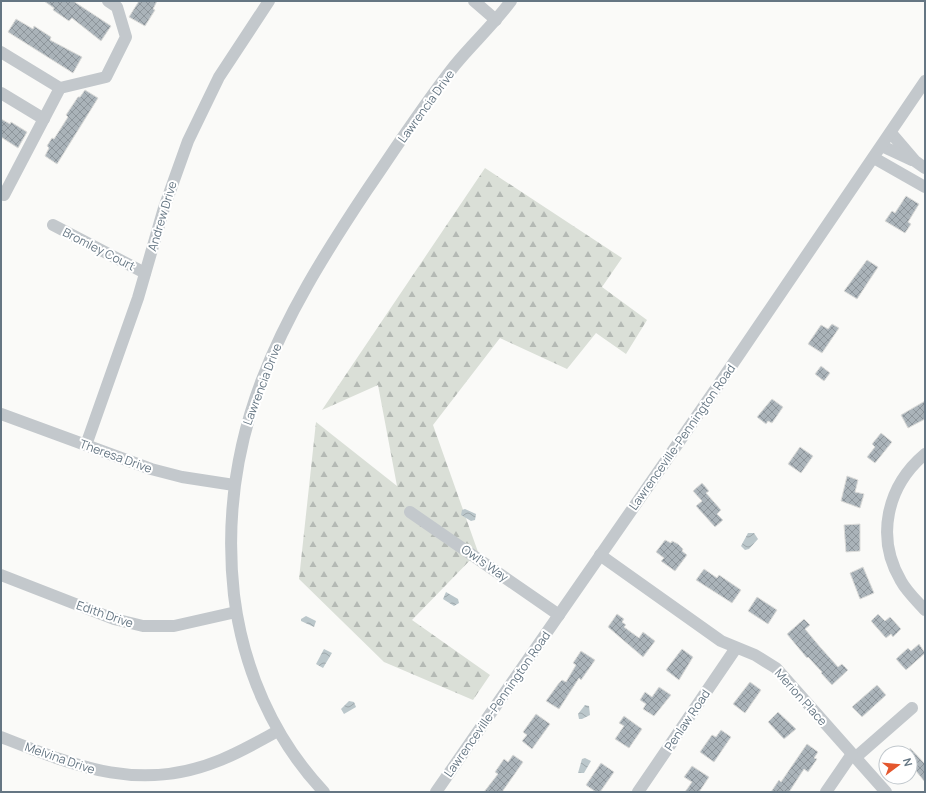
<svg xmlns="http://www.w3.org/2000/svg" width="926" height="793" font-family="Manrope,sans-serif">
<defs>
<pattern id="forest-firs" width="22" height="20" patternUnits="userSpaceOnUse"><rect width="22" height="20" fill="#dadfd7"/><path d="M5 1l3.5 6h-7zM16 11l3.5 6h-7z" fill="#b4b9b4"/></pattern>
<pattern id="water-waves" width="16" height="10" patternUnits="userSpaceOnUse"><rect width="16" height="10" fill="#bbc7cb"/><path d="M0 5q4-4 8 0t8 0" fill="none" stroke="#9ca6aa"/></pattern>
<pattern id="building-cross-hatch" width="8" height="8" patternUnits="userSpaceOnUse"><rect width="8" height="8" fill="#aab3b9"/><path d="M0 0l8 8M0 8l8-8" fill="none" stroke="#8e969c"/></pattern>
</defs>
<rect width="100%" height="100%" fill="#fafaf8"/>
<polygon fill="url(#forest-firs)" points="485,168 622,258 602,287 647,320 626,354 596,333 567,369 500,338 433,425 478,552 412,620 490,675 473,700 384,662 299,579 316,422 397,486 378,385 322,410"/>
<g fill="url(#water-waves)">
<polygon points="465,509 476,514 475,520 471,521 461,515 462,510"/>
<polygon points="748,533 754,533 758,539 749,549 745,550 741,546"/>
<polygon points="446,592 458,599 459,603 454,606 443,599"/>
<polygon points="306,616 316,621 314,627 301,621 301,619"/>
<polygon points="324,649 332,653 323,668 316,664"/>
<polygon points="349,701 354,702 356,707 344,714 341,709"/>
<polygon points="585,705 589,706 590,715 582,719 579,719 578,714"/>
<polygon points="585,758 591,761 584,773 578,773 582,759"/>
</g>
<g fill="url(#building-cross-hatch)" stroke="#dcdcda">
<polygon points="44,1 73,1 111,26 101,41 72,18 69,21 53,10 54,8"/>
<polygon points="139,1 157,1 153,9 155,10 145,26 129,17"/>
<polygon points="16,19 33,29 34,26 51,37 50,40 82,57 73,73 8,32"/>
<polygon points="85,90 98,98 57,164 45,156 49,148 47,146 52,138 54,139 68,117 66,115 78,97 80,97"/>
<polygon points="1,119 10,124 11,122 27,132 18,148 1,137"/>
<polygon points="906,196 919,204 908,222 911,224 905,233 885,221 892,211 895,213"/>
<polygon points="867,260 878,267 857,299 844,291"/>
<polygon points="832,324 839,328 822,353 808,344 821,325 828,329"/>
<polygon points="821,366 830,373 824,381 815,374"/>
<polygon points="772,399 783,407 772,423 768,421 766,424 757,417"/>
<polygon points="925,401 925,419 908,428 901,415"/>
<polygon points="881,433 892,442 875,463 867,457 875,447 872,444"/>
<polygon points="800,447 813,456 801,473 788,464"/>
<polygon points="847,476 858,480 855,492 864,494 860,508 841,501"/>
<polygon points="702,483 709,491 706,493 721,510 717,514 723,520 715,527 696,506 702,501 693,491"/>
<polygon points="860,524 860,551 846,552 844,525"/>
<polygon points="665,540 671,543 672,541 678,544 683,549 682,551 687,555 675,571 661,561 664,558 656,552"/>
<polygon points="863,567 874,593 860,599 850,573"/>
<polygon points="704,569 717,578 719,575 741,590 732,603 696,580"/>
<polygon points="757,597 777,610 768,624 748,611"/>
<polygon points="617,614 624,619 622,622 626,625 624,627 639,638 643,632 655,641 643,657 608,627"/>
<polygon points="878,614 885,621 890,617 901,629 893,637 891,634 886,638 871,621"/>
<polygon points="804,619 810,625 805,629 820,647 838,667 842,664 848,670 832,685 821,673 822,672 808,657 807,658 787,634"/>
<polygon points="919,644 925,653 906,670 896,659 908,648 911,651"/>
<polygon points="682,649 693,657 679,680 666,670"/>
<polygon points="581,651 595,660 581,680 579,678 559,709 546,701 559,683 562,680 566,682 576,665 573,663"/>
<polygon points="750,682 761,690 745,713 733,704"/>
<polygon points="877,685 886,695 862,717 852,707"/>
<polygon points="659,687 671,695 654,716 643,709 646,704 640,700 645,692 652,697"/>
<polygon points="778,712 796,729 784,739 768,722"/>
<polygon points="536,714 550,724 532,749 522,741 527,735 523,732"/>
<polygon points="624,716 642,729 629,748 615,739 624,726 619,723"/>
<polygon points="721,730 731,737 714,762 700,752 712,735 716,737"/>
<polygon points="807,744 818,752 814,758 817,759 808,772 804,769 789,792 771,792 779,780 781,782"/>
<polygon points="910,748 925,764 925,782 916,771 913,773 910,769"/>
<polygon points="513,755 523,762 502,792 484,792 498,774 495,772 504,759 508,762"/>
<polygon points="601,763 614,772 600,792 596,792 586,785"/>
<polygon points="692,766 709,777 699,792 685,792 692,782 684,777"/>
</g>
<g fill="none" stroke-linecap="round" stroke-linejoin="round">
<g stroke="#c3c8cc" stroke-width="12">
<polyline points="474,1 496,20"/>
<polyline points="1,52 60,88 106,77 126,37 117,7 108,1"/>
<polyline points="1,93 44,119"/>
<polyline points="891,133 915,161 925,168"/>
<polyline points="882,146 912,160"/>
<polyline points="874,158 925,187"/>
<polyline points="1,193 4,195 60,88"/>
<polyline points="53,225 145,273"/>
<polyline points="1,414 151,469 182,477 234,485"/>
<polyline points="86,445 138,298 164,208 188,141 219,77 269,1"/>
<path d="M925,454C887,486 875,537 901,581C907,592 917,601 925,610"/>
<polyline points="410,512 559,615"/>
<polyline points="600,555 721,641 755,655 776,668 886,792"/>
<polyline points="1,575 114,619 143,626 174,626 236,612"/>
<path d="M1,737C75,766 139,793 218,761C239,753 259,741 278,731"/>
<polyline points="856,757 912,708"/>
<path d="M324,792C273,738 243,668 234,595C216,435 281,319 367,190C395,149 424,104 455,65C473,43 494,24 511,1"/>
<polyline points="436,792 715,390 925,81"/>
<polyline points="638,792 736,648"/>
<polyline points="826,792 852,754"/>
</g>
</g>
<g text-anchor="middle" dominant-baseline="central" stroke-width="4" stroke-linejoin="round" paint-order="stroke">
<g font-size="12" fill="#657683" stroke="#fff">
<text transform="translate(426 106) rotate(-54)">Lawrencia Drive</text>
<text transform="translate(162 216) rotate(-73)">Andrew Drive</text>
<text transform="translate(99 249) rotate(27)">Bromley Court</text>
<text transform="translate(262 384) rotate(-69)">Lawrencia Drive</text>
<text transform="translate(682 437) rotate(-55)">Lawrenceville-Pennington Road</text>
<text transform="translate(116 456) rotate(20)">Theresa Drive</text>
<text transform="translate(485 563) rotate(35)">Owl's Way</text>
<text transform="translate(105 614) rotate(19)">Edith Drive</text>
<text transform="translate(801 697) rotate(48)">Merion Place</text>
<text transform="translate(497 704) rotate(-55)">Lawrenceville-Pennington Road</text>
<text transform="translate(687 720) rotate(-56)">Penlaw Road</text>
<text transform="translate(60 758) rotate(19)">Melvina Drive</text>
</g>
</g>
<rect width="926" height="793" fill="none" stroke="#657683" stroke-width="4"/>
<g transform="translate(898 765) rotate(74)"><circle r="19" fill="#ffffff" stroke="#c1c8cd"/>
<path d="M0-3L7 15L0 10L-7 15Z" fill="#e4572e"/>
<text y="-6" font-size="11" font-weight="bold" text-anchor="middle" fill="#657683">N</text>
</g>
</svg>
